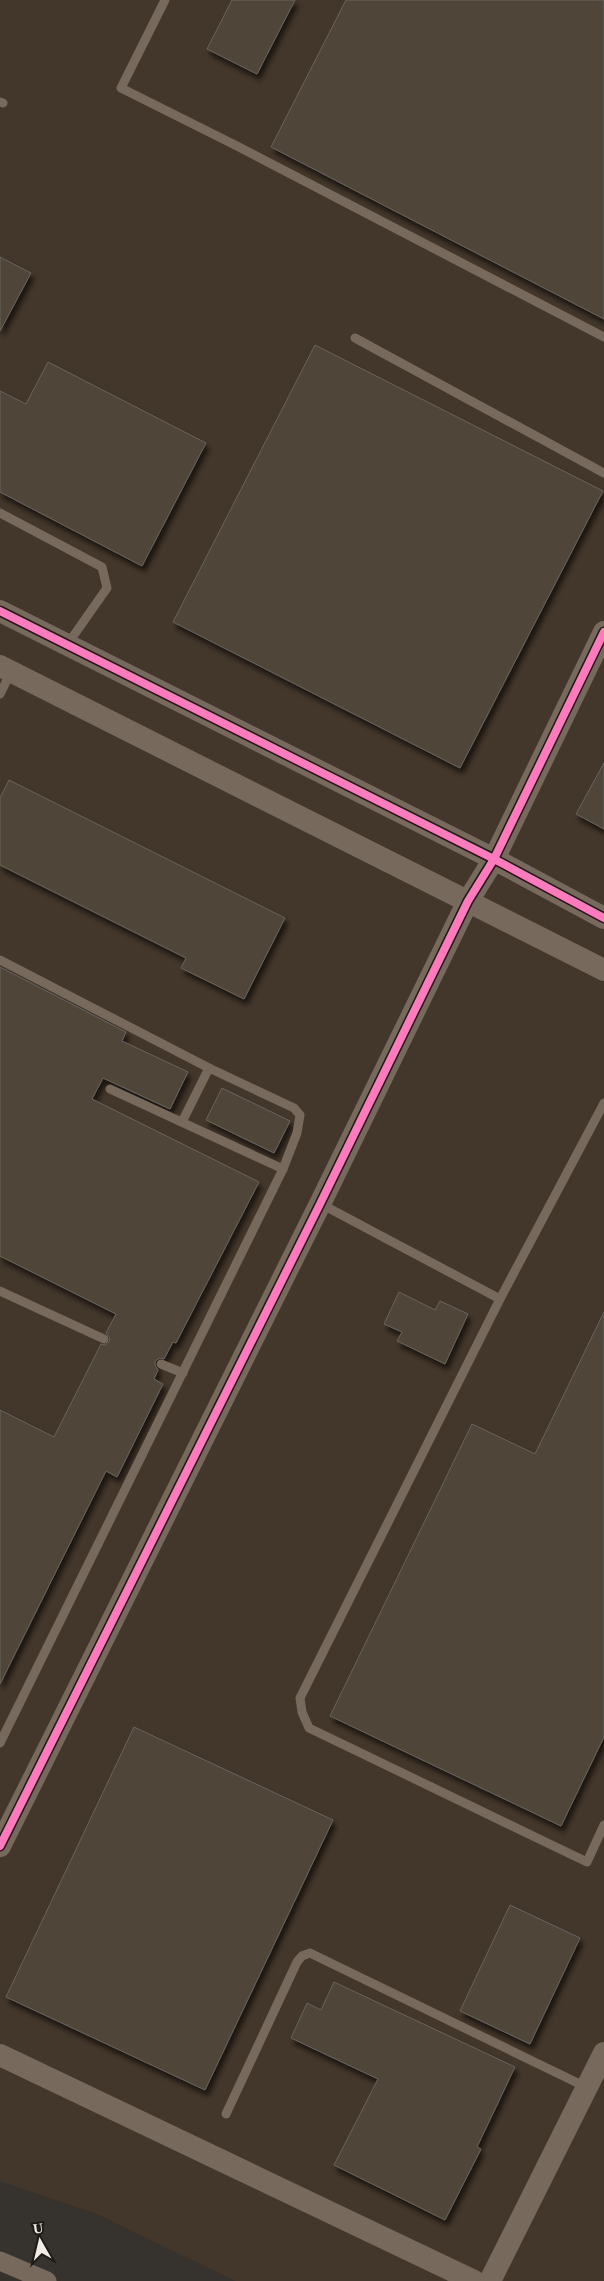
<svg xmlns="http://www.w3.org/2000/svg" width="604" height="2281" font-family="Georgia,serif">
<defs>
<filter id="shadow"><feDropShadow dx="3" dy="5.5" stdDeviation="2.5" flood-color="#0009"/></filter>
</defs>
<rect width="100%" height="100%" fill="#36322d"/>
<polygon fill="#43362a" points="0,0 604,0 604,2281 235,2281 99,2215 0,2181"/>
<g fill="#504537" stroke="#686460" filter="url(#shadow)">
<polygon points="232,0 295,0 257,74 207,49"/>
<polygon points="346,0 604,0 604,319 271,147"/>
<polygon points="0,257 31,273 0,331"/>
<polygon points="315,345 603,491 460,768 173,622"/>
<polygon points="48,362 206,443 142,566 0,492 0,391 26,404"/>
<polygon points="604,763 604,829 576,814"/>
<polygon points="9,780 285,918 244,999 181,968 186,958 0,865 0,798"/>
<polygon points="0,967 126,1032 122,1041 188,1072 170,1109 103,1078 92,1099 259,1182 176,1343 173,1342 164,1359 160,1358 155,1361 155,1365 158,1370 154,1379 163,1384 117,1477 106,1471 0,1684 0,1410 54,1437 101,1344 105,1345 109,1342 110,1338 106,1333 116,1314 0,1256"/>
<polygon points="222,1088 290,1121 274,1153 206,1120"/>
<polygon points="399,1292 435,1310 440,1301 468,1314 445,1364 397,1341 402,1332 384,1324"/>
<polygon points="604,1312 604,1737 561,1826 330,1716 472,1424 535,1454"/>
<polygon points="134,1727 333,1820 205,2090 6,1997"/>
<polygon points="510,1905 580,1938 530,2044 460,2011"/>
<polygon points="334,1982 515,2067 477,2147 481,2149 445,2220 334,2165 378,2079 291,2038 307,2003 321,2010"/>
</g>
<g fill="none" stroke-linecap="round" stroke-linejoin="round">
<g stroke="#776a5c" stroke-width="9">
<polyline points="165,0 121,88 237,146 604,337"/>
<polyline points="0,102 3,103"/>
<polyline points="355,338 604,473"/>
<polyline points="0,513 102,567 107,588 67,645"/>
<polyline points="0,694 11,672"/>
<polyline points="0,960 209,1068 294,1108 300,1115 297,1133 283,1169 0,1743"/>
<polyline points="110,1089 283,1169"/>
<polyline points="604,1103 500,1299 300,1698 302,1712 309,1728 587,1862 604,1825"/>
<polyline points="182,1122 209,1068"/>
<polyline points="321,1204 500,1299"/>
<polyline points="0,1291 104,1339"/>
<polyline points="161,1364 183,1373"/>
<polyline points="226,2114 297,1962 302,1956 310,1953 586,2087"/>
</g>
<polyline stroke="#776a5c" stroke-width="19" points="0,2261 47,2281"/>
<g stroke="#776a5c" stroke-width="22">
<polyline points="0,611 494,859 604,918"/>
<polyline points="0,666 604,970"/>
<polyline points="0,1846 320,1204 468,901 494,859 604,632"/>
<polyline points="0,2055 474,2281"/>
<polyline points="490,2281 604,2053"/>
</g>
<defs>
<g id="cycleway">
<polyline points="0,611 494,859 604,918"/>
<polyline points="0,1846 320,1204 468,901 494,859 604,632"/>
</g>
</defs>
<use href="#cycleway" stroke="#1e1a16" stroke-width="11"/>
<use href="#cycleway" stroke="#fd7abc" stroke-width="8"/>
</g>
<g transform="translate(40 2241) rotate(352)" stroke="#1e1a16" stroke-width="4" paint-order="stroke">
<path d="M0-4L9 19L0 12L-9 19Z" fill="#f2ece7"/>
<text y="-8" font-size="14" font-weight="bold" text-anchor="middle" fill="#f2ece7">U</text>
</g>
</svg>
